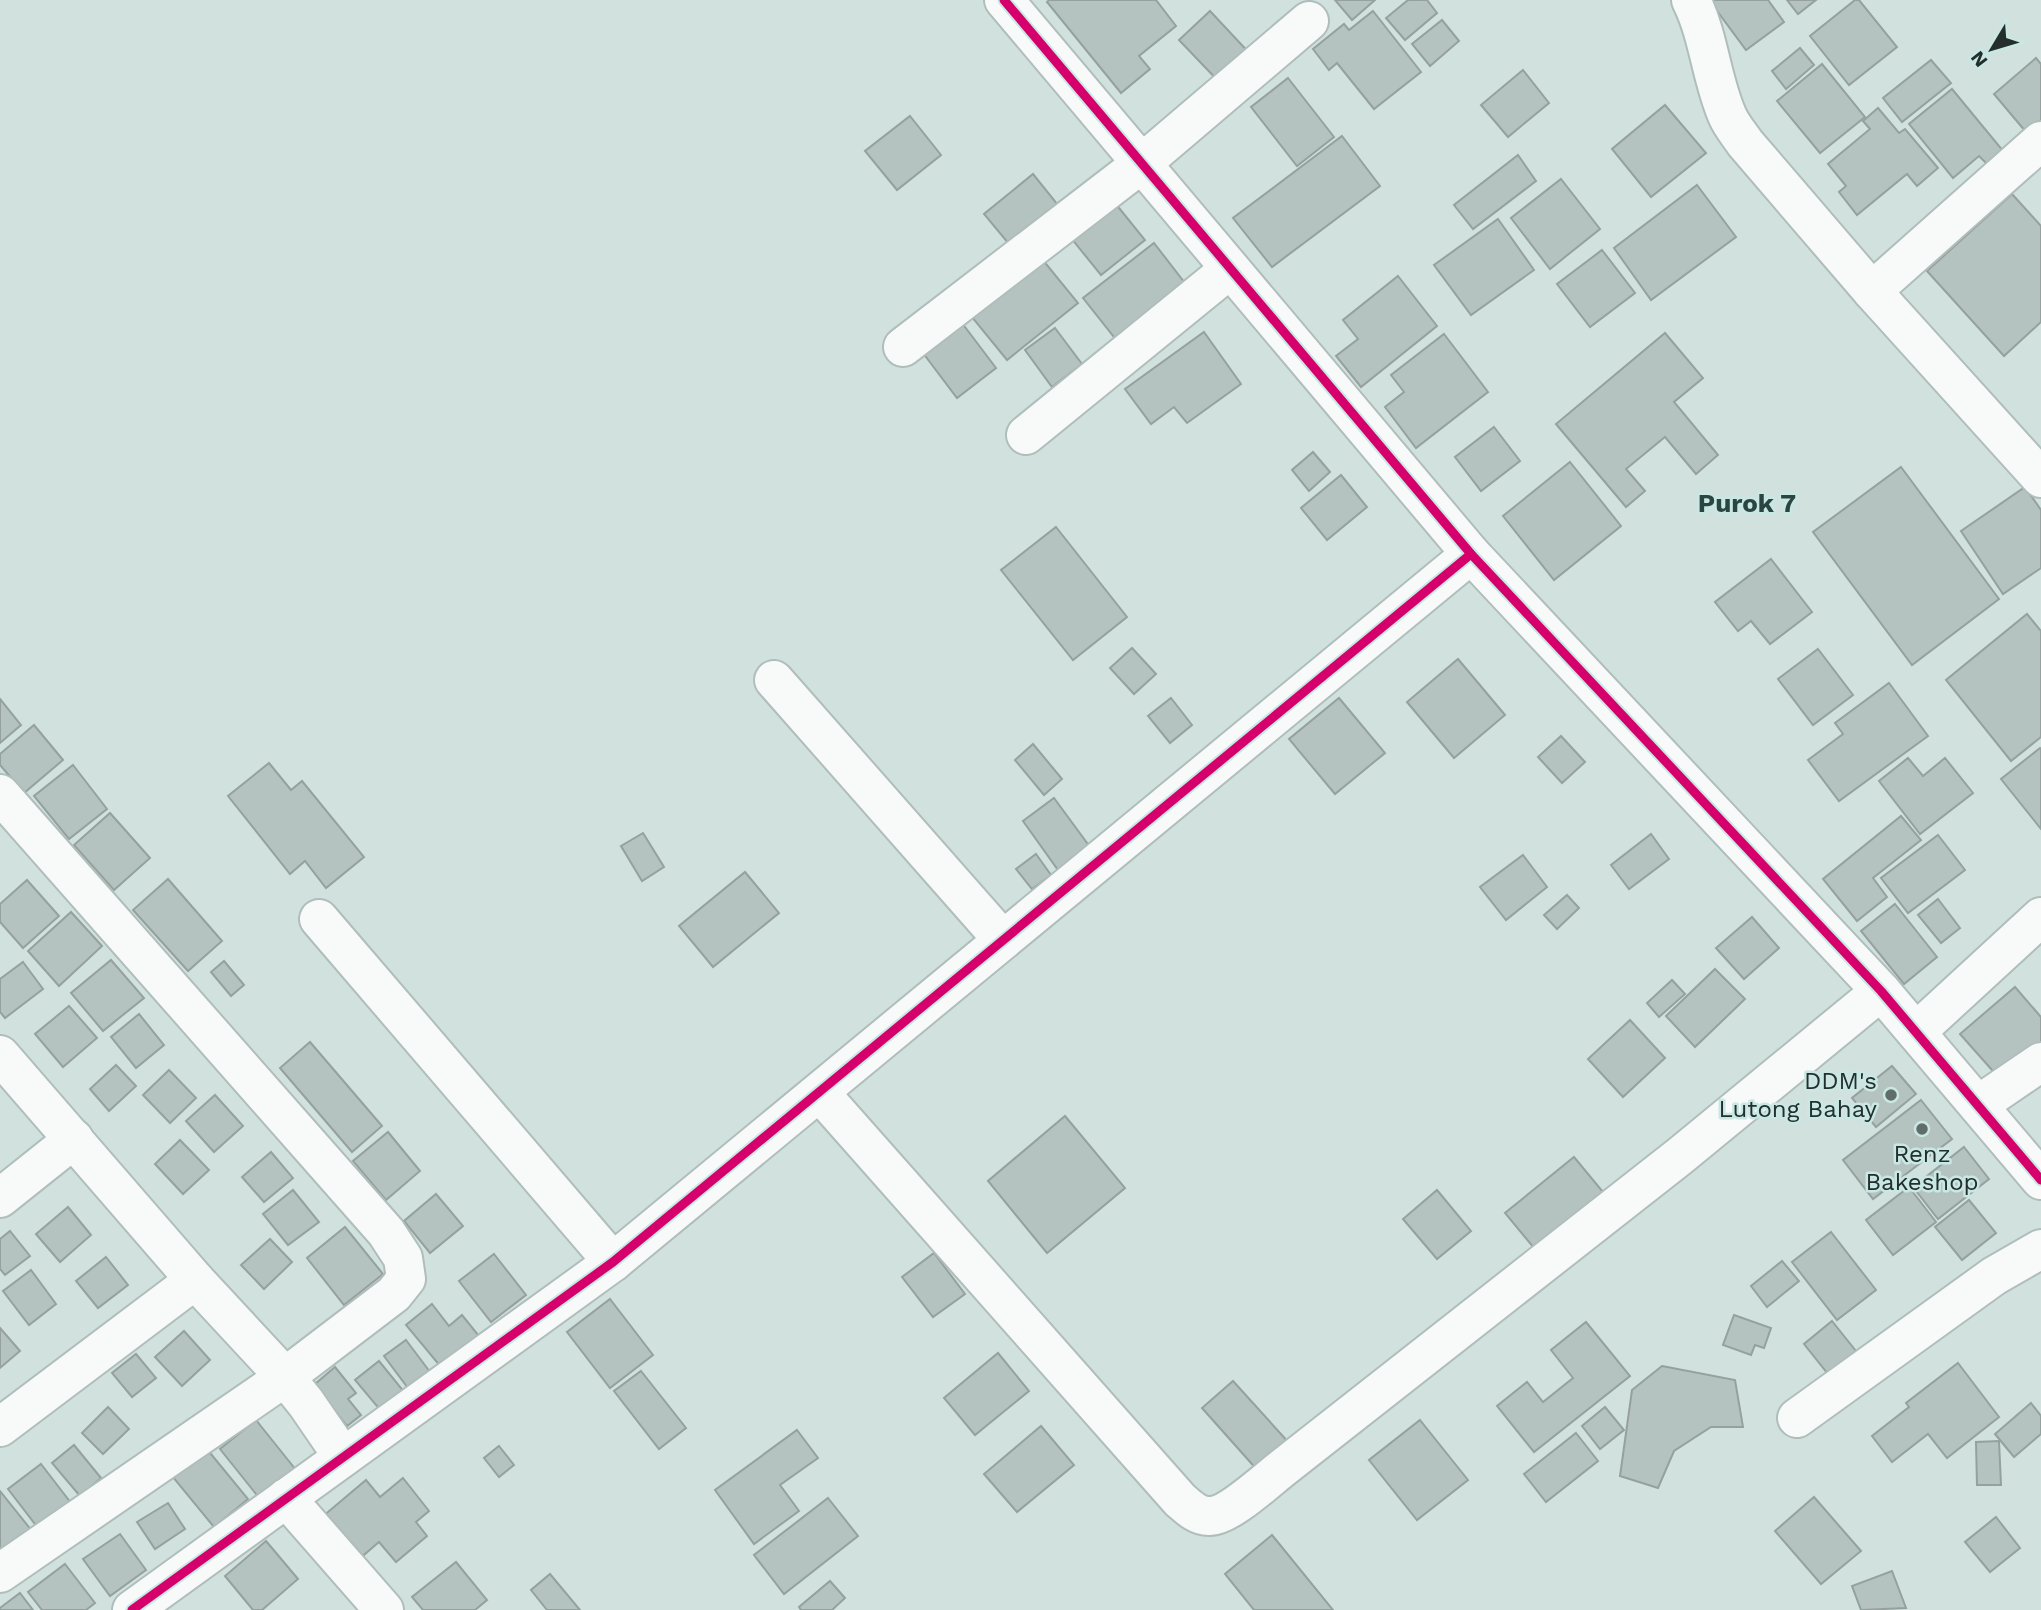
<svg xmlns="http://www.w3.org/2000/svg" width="2041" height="1610" font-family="'Work Sans',sans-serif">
<rect width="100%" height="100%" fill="#d0e1de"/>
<g fill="#b5c3c0" stroke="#95a19f" stroke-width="2">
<polygon points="1049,0 1156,0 1176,26 1139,56 1150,69 1121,93 1047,2"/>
<polygon points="1335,0 1375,0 1352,20"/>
<polygon points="1408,0 1427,0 1437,13 1405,40 1386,18"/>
<polygon points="1709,0 1768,0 1784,22 1746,50"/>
<polygon points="1787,0 1816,0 1798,14"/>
<polygon points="1855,0 1859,0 1897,47 1849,85 1810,36"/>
<polygon points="1210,11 1253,57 1223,86 1179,40"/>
<polygon points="1373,11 1421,72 1374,109 1337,63 1329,70 1313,49 1344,24 1349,30"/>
<polygon points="1442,20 1459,41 1430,66 1412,44"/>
<polygon points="1800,48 1814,65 1786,89 1772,71"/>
<polygon points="2036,58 2041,64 2041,120 2026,132 1994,94"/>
<polygon points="1931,60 1951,83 1902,122 1883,98"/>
<polygon points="1822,64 1865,117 1820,153 1777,101"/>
<polygon points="1523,70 1549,103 1508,137 1481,105"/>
<polygon points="1288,78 1334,137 1297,166 1251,107"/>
<polygon points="1952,89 2004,152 1988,165 1979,156 1953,178 1909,124"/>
<polygon points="1665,105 1706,153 1651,197 1612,149"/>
<polygon points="1878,108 1899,133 1905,129 1938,168 1917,186 1907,174 1857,215 1839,192 1846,186 1828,164 1870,129 1863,121"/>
<polygon points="910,116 941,155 897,190 865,151"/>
<polygon points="1342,136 1380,186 1272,267 1233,218"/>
<polygon points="1518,155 1536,181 1473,229 1454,205"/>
<polygon points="1033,174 1062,210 1014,250 984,214"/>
<polygon points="1561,179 1600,229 1550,269 1511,218"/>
<polygon points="1697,185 1736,237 1651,300 1614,248"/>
<polygon points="2012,194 2041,226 2041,322 2004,356 1927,271"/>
<polygon points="1115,203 1145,240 1101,275 1071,238"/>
<polygon points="1498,219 1534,270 1471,315 1434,265"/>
<polygon points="1154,243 1188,287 1118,342 1083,298"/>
<polygon points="1602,250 1635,293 1590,327 1557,284"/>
<polygon points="1038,254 1078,303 1007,360 967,311"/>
<polygon points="1398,276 1437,326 1361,387 1336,356 1358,339 1343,320"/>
<polygon points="962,323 996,368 957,398 923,353"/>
<polygon points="1055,328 1082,364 1052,387 1025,350"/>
<polygon points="1204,332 1241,384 1187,423 1174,407 1151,424 1125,389"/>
<polygon points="1665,333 1703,378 1674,402 1718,455 1696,474 1665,437 1626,469 1645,491 1626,507 1556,424"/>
<polygon points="1444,334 1488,392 1416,448 1385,407 1404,392 1391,375"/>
<polygon points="1494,427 1520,461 1481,491 1455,457"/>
<polygon points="1313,452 1330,472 1309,491 1292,470"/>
<polygon points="1570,462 1621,526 1554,580 1503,516"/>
<polygon points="1901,467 1999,599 1912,665 1813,532"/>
<polygon points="1341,475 1367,507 1327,540 1301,508"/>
<polygon points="2025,487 2041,510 2041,568 2003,594 1961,531"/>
<polygon points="1056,527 1127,617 1073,660 1001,570"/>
<polygon points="1771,559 1812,612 1770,644 1751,621 1738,631 1715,602"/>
<polygon points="2027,614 2041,631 2041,737 2011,761 1946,680"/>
<polygon points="1132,648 1156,674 1134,694 1110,668"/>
<polygon points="1818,649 1853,695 1813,725 1778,679"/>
<polygon points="1458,659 1505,715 1454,758 1407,702"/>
<polygon points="1889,683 1928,736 1839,801 1808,760 1843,734 1835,723"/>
<polygon points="1171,698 1192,725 1170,743 1148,716"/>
<polygon points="1339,698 1385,753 1335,794 1289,739"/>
<polygon points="0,699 21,725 0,743"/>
<polygon points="34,725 63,760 24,793 0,765 0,754"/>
<polygon points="1561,736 1585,762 1562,783 1538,757"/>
<polygon points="1033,744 1062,779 1044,795 1015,760"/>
<polygon points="2040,748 2041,749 2041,829 2001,779"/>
<polygon points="1908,758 1923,776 1945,758 1973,793 1920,834 1879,781"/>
<polygon points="269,763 291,790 302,781 364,857 326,888 305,861 290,874 228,796"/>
<polygon points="73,765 107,809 69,839 34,796"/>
<polygon points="1054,798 1090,847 1058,870 1023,821"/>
<polygon points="110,813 150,858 114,890 74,845"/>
<polygon points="1901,816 1921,840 1873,878 1887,897 1857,921 1823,879"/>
<polygon points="643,833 664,867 642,881 621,846"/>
<polygon points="1651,834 1669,859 1629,889 1611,865"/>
<polygon points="1938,835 1965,870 1908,913 1881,878"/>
<polygon points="1036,854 1051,875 1032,889 1016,869"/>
<polygon points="1523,855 1547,887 1506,920 1480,887"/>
<polygon points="745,872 779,913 713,967 679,926"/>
<polygon points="168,879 222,941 188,971 133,910"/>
<polygon points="27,880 59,916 23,948 0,922 0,904"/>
<polygon points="1567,895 1579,908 1557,929 1544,915"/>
<polygon points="1938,899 1960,928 1941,943 1918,915"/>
<polygon points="1895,904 1937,957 1904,984 1861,931"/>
<polygon points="71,912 102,946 59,986 28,951"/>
<polygon points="1752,917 1779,948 1744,979 1716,948"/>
<polygon points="111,960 144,998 103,1031 71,993"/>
<polygon points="224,961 244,985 231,996 211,972"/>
<polygon points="23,962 43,989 5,1018 0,1012 0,979"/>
<polygon points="1715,969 1745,999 1695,1047 1666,1016"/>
<polygon points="1672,980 1685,994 1659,1017 1647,1003"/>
<polygon points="2015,987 2041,1017 2041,1043 2000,1079 1960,1034"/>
<polygon points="69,1006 97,1038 63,1067 35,1034"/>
<polygon points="139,1014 164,1045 136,1068 111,1037"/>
<polygon points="1630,1020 1665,1058 1623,1097 1588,1059"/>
<polygon points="310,1042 382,1126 352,1152 280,1068"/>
<polygon points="116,1065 136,1086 109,1111 90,1089"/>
<polygon points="1892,1066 1916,1094 1876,1127 1852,1098"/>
<polygon points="169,1070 196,1098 170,1123 143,1095"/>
<polygon points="215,1095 243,1126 214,1152 186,1121"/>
<polygon points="1921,1100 1952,1139 1873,1199 1843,1160"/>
<polygon points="1065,1116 1125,1188 1047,1253 988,1181"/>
<polygon points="388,1132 420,1171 386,1200 353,1161"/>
<polygon points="180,1140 209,1170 183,1194 155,1164"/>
<polygon points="1964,1147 1989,1179 1938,1219 1913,1187"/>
<polygon points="271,1152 293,1178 264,1202 242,1177"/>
<polygon points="1574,1157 1608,1198 1539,1254 1505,1213"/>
<polygon points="1909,1187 1936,1222 1893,1255 1866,1220"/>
<polygon points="293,1190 319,1222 288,1245 263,1214"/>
<polygon points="1437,1190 1471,1231 1437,1259 1403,1219"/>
<polygon points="436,1194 463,1226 430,1253 404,1221"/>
<polygon points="1969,1200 1996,1233 1962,1260 1935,1227"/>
<polygon points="68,1207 91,1235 60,1262 36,1234"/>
<polygon points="345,1227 383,1274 344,1305 307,1258"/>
<polygon points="10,1231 30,1256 5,1275 0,1269 0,1239"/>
<polygon points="1831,1232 1876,1290 1837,1320 1792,1262"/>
<polygon points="270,1239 292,1262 264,1289 241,1265"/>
<polygon points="934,1253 965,1294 933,1317 902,1277"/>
<polygon points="494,1254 526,1295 491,1322 459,1281"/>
<polygon points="106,1257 128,1285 98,1308 76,1281"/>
<polygon points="1782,1261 1799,1281 1767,1307 1751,1286"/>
<polygon points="31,1270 56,1304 29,1325 3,1291"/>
<polygon points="610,1299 653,1355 610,1388 567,1332"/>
<polygon points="432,1304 449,1326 462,1315 479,1336 441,1367 406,1325"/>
<polygon points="1734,1315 1771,1328 1764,1348 1755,1345 1751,1355 1723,1345"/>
<polygon points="1832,1321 1856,1351 1828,1374 1804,1344"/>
<polygon points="1586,1322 1630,1376 1534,1452 1497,1406 1527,1382 1543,1402 1573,1378 1551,1350"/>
<polygon points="0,1328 20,1351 0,1368"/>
<polygon points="184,1331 210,1360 182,1386 155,1357"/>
<polygon points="406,1340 430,1372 408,1388 384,1356"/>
<polygon points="998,1353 1029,1391 975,1435 944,1398"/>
<polygon points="136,1354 156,1378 132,1397 112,1373"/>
<polygon points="379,1361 405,1393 381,1411 355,1380"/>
<polygon points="1958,1363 1999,1417 1947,1458 1928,1434 1892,1462 1872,1436 1909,1407 1906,1403"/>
<polygon points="1662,1366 1735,1380 1743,1427 1711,1427 1674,1451 1658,1488 1620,1476 1632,1390"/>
<polygon points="335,1367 356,1393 348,1399 361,1415 347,1426 314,1385"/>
<polygon points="641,1371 686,1428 659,1449 614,1391"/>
<polygon points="1233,1381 1290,1444 1259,1472 1202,1408"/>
<polygon points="2031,1403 2041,1416 2041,1434 2014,1457 1995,1434"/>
<polygon points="108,1407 129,1429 103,1454 82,1433"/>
<polygon points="1605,1407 1624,1430 1600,1449 1582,1426"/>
<polygon points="256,1420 296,1470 260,1499 220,1449"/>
<polygon points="1420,1420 1468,1480 1417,1520 1369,1460"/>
<polygon points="1041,1426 1074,1465 1017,1512 984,1474"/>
<polygon points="797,1430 818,1458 780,1485 799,1511 754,1544 715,1490"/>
<polygon points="1576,1433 1598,1461 1546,1502 1524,1474"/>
<polygon points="1999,1441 2001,1485 1977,1485 1976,1442"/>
<polygon points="74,1445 101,1478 80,1496 52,1463"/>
<polygon points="499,1446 514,1465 499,1477 484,1458"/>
<polygon points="206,1448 248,1499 214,1527 172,1476"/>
<polygon points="41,1464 71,1503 38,1528 8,1489"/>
<polygon points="403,1478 429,1511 416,1522 427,1536 396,1562 379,1542 358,1560 322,1517 366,1480 380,1497"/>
<polygon points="0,1491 32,1531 0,1557"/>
<polygon points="1814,1497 1861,1551 1821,1584 1775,1531"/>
<polygon points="828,1498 858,1536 784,1594 754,1555"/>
<polygon points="168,1503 185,1529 155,1549 137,1522"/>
<polygon points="1996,1517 2020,1548 1990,1572 1965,1542"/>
<polygon points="120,1534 146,1570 110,1596 83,1559"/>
<polygon points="1272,1535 1333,1610 1254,1610 1225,1574"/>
<polygon points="266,1541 298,1579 262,1610 253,1610 225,1576"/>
<polygon points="456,1562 487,1600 475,1610 423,1610 412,1597"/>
<polygon points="65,1564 95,1603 86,1610 42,1610 28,1592"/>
<polygon points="1892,1571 1906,1608 1861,1610 1852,1586"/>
<polygon points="550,1574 580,1610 547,1610 531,1590"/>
<polygon points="830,1581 845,1598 832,1610 801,1610 799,1607"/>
<polygon points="20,1593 33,1610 0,1610 0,1608"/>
</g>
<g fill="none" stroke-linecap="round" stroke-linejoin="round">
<defs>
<g id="minor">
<polyline points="1004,0 1471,554 1881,991 2041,1180"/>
<path d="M1691,0C1709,36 1711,78 1727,115C1731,125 1739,134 1745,143L1872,291L2041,478"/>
<polyline points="1872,291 2041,141"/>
<polyline points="903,347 1141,164 1309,21"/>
<polyline points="1026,435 1230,269"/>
<polyline points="774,680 1003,940"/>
<polyline points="0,794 386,1232 403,1258 406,1279 394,1294 285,1377 0,1573"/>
<polyline points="319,919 613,1262"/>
<polyline points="1916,1032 2041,917"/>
<polyline points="0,1055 195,1280 285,1377 306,1403 343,1457"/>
<path d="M820,1093L1180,1500C1188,1507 1198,1517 1210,1516C1228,1516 1265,1482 1280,1470L1680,1156L1881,991"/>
<polyline points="1978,1105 2041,1062"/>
<polyline points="0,1198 74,1139"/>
<polyline points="1797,1418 1994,1276 2041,1249"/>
<polyline points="0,1427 195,1280"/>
<polyline points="286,1498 384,1610"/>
<polyline points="132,1610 613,1262 1471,554"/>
</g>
</defs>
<use href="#minor" stroke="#b0bebb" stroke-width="42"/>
<use href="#minor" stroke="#f8fafa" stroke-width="38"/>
<defs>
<g id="cycleway">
<polyline points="1004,0 1471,554 1881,991 2041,1180"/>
<polyline points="132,1610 613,1262 1471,554"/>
</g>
</defs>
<use href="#cycleway" stroke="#c9e8e3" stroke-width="13"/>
<use href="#cycleway" stroke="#d6006c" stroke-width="9"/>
</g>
<g fill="#606d6b" stroke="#c9e8e3" stroke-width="2.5">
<circle cx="1891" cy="1095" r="7"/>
<circle cx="1922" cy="1129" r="7"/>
</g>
<g text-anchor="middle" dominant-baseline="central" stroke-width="5" stroke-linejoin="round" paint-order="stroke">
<g font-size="24" fill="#232e2d" stroke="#c9e8e3" text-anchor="end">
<text x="1877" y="1081">DDM's<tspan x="1877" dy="28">Lutong Bahay</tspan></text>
<text x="1922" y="1154" text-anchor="middle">Renz<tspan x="1922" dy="28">Bakeshop</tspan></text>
</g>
<g font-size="26" font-weight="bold" fill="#2b4542" stroke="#c9e8e3">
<text x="1747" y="503">Purok 7</text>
</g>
</g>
<g transform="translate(1992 49) rotate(232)" stroke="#c9e8e3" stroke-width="5" paint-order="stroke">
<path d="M0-5L12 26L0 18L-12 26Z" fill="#232e2d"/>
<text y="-10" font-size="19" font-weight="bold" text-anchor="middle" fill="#232e2d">N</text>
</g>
</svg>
